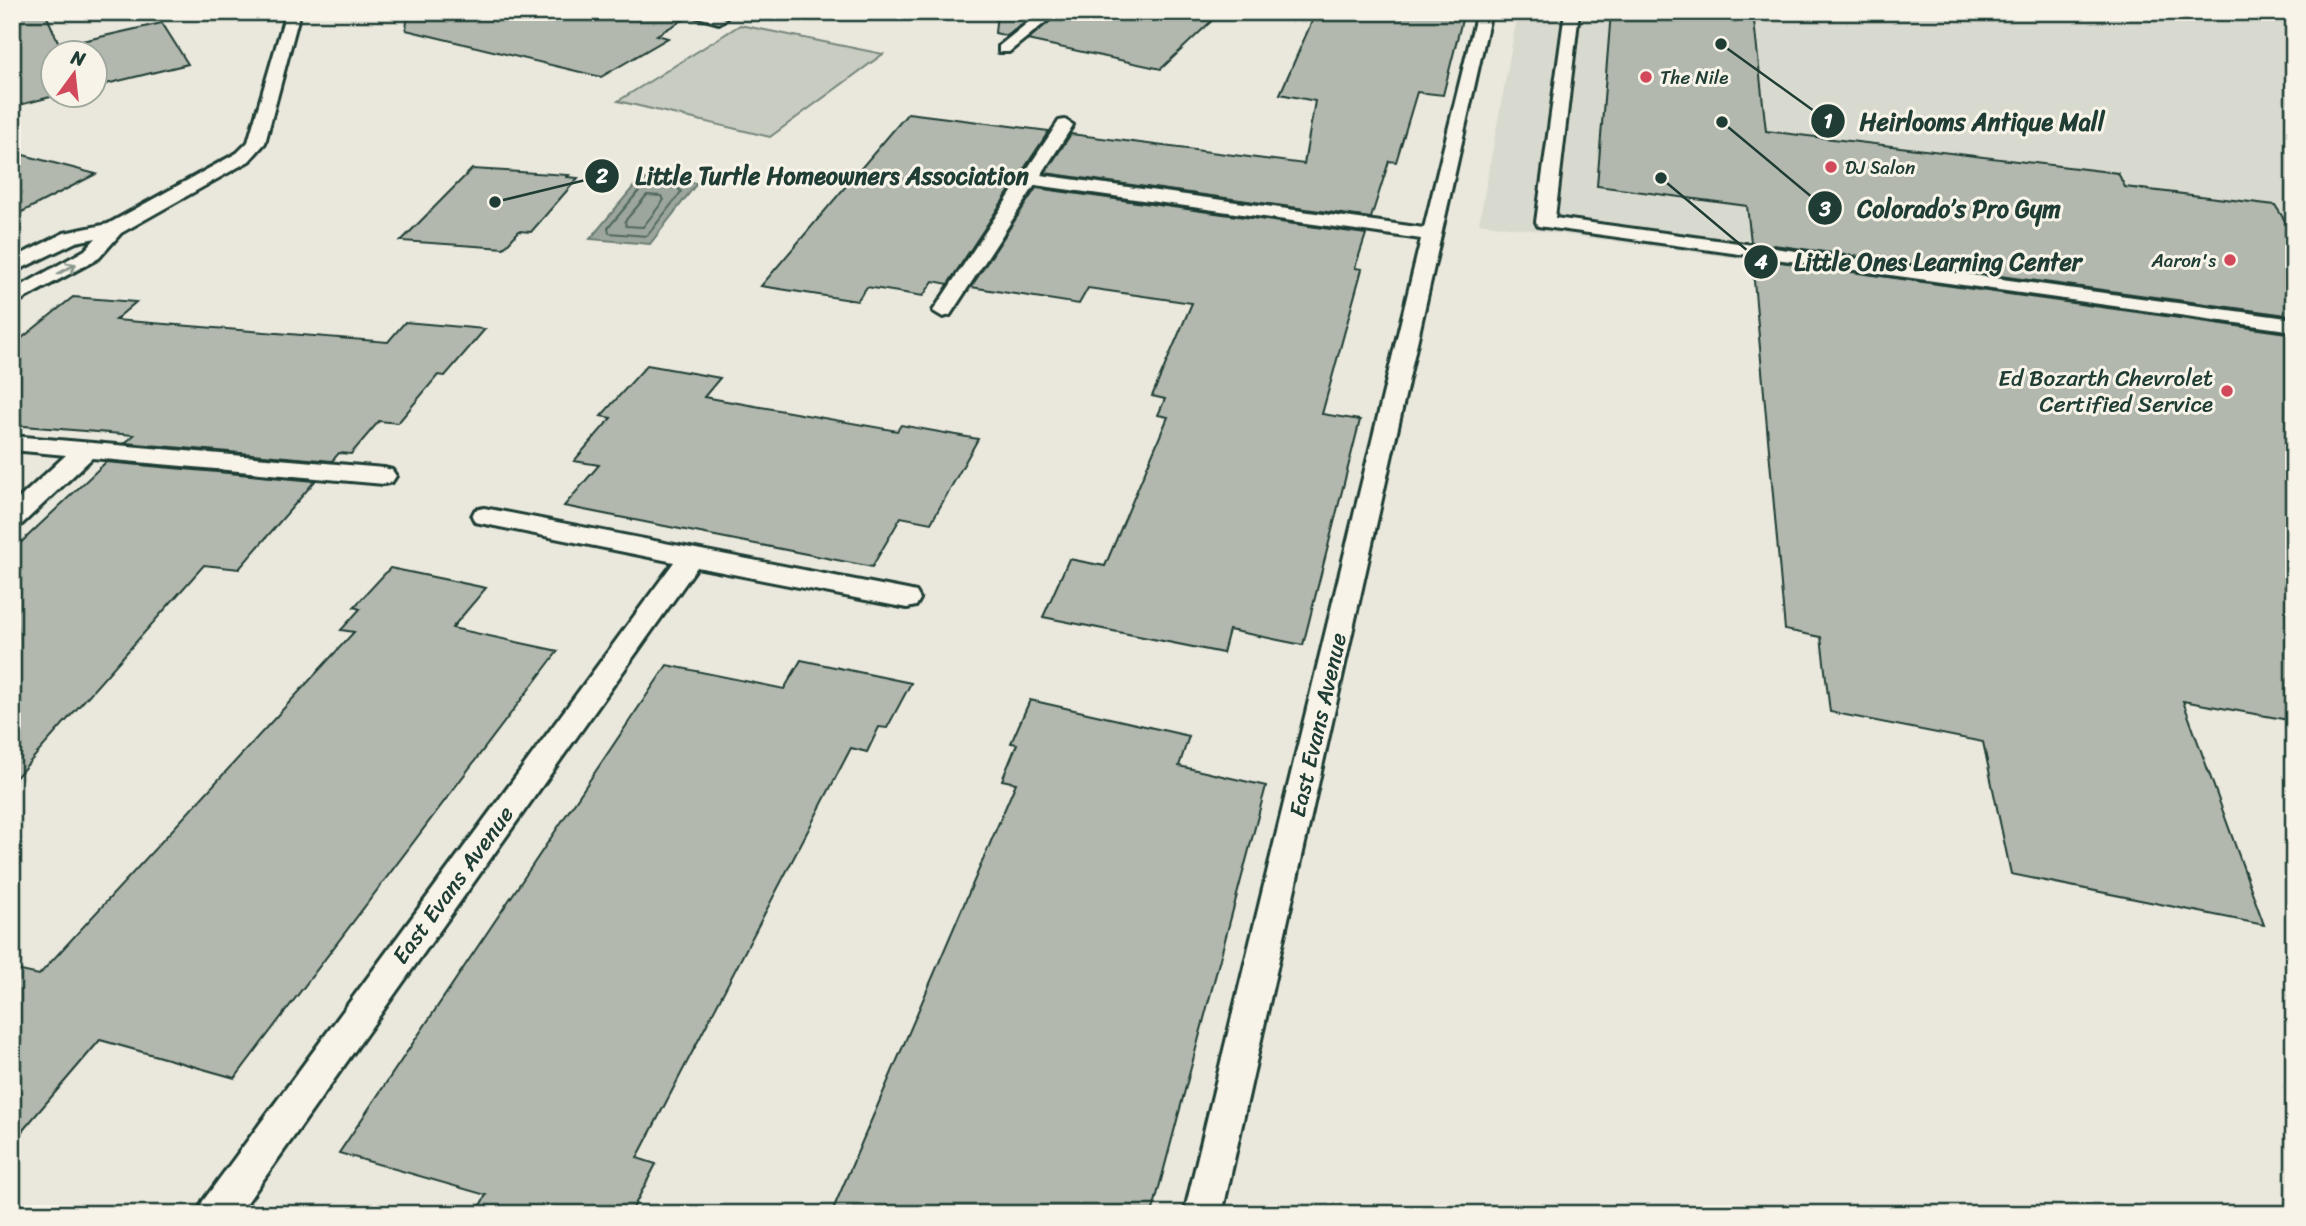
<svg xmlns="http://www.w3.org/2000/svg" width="2306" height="1226" font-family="Sriracha,sans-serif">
<rect width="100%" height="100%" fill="#eae8dd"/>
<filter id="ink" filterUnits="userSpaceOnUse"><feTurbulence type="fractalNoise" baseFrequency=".0143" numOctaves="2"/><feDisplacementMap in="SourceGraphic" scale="14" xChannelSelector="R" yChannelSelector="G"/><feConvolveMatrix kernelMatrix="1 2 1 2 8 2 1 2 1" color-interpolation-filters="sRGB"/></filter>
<g filter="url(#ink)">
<polygon fill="#d9dacf" points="1518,12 2280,12 2294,30 2294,334 1479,223"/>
<polygon fill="#c8ccc1" stroke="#74847a" stroke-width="2" points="740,25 883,54 770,137 618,101"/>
<polygon fill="#9ca69c" stroke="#6a7c72" stroke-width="2" points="640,179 697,183 650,244 590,239"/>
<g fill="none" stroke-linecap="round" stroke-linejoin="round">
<g stroke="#51675e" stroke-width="2">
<polygon points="643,186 678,188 681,192 647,236 609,233 608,228"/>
<polygon points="647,195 661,196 664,200 643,227 626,226 625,221"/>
</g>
</g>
<g fill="#b2b8ae" stroke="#1f3d34" stroke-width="2">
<polygon points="12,12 45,12 60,46 162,23 188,64 94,87 94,52 52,52 52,94 62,94 12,107"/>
<polygon points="408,12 678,12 688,17 657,35 668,38 601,77 406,30"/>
<polygon points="997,12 1037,12 1007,36 995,33"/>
<polygon points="1061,12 1221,12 1161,69 1027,40"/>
<polygon points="1316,12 1464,12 1443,95 1417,92 1396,162 1389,161 1371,218 1045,173 1071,134 1304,164 1315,101 1280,94"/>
<polygon points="1611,12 1753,12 1766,131 2118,173 2125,187 2275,205 2294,235 2294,316 1751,242 1747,206 1597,186"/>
<polygon points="908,113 1049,131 948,284 933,281 923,296 867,287 857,301 761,286"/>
<polygon points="12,152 96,174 12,217"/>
<polygon points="472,169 569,175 567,177 578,178 531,232 519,231 504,248 401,241"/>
<polygon points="1036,188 1366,234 1355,268 1362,269 1322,414 1360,420 1303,645 1229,630 1223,653 1043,617 1069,559 1105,566 1168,417 1158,415 1165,399 1152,396 1192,303 1088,288 1079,304 971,287"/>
<polygon points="1752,258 2294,334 2294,721 2183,701 2264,925 2011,874 1983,742 1830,712 1821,637 1785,630"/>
<polygon points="73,297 136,302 115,320 388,342 405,322 485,329 445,376 438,375 398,423 379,421 351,454 339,453 332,461 125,443 134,435 12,425 12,346"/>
<polygon points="647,365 720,378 704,397 897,431 901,425 978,439 931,523 901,517 872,567 564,506 599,465 574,461 611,418 601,416"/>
<polygon points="106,462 315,481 239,569 204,565 12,782 12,551"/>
<polygon points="390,568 486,588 452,628 558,651 235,1078 100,1040 12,1143 12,969 39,975 354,632 341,630 360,609 354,607"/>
<polygon points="801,660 911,683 887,728 879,727 867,752 851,748 637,1158 656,1164 630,1214 475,1214 486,1195 339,1153 667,665 784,689"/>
<polygon points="1030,700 1189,736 1179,766 1266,786 1152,1214 831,1214 1016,783 1002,780 1017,744 1011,743"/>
</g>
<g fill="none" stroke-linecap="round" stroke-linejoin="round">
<defs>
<g id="service">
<polygon points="286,12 300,12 265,143 249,161 121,233 99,258 12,305 12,291 85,250 96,238 76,242 12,273 12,259 64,233 108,224 237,153 248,142"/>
<polygon points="680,12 709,12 726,19 719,23"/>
<polygon points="1041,12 1058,12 1009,52 999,52 999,46"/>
<polygon points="1477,12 1491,12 1222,1214 1184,1214 1421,239 1035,185 950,315 943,317 933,311 1059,121 1065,120 1073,125 1041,175 1424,228"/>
<polygon points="1565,12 1579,12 1555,218 2294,319 2294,331 1538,226 1536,222"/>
<polygon points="2229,12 2294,12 2294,17 2236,16"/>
<polygon points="12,436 384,468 392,470 396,476 392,482 384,484 92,458 21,525 12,527 12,505 66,455 12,450"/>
<polygon points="484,508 907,590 916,592 920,599 916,606 907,608 697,567 239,1214 197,1214 203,1201 674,562 475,522 472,516 475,510"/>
</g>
</defs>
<use href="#service" stroke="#1f3d34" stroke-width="6"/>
<use href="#service" fill="#f7f3e8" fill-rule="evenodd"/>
</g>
<defs><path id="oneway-shaft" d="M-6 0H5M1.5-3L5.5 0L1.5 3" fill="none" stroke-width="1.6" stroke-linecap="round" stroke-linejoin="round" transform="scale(1.75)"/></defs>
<use stroke="#8b988e" href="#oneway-shaft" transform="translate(67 269) rotate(-29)"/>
</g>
<g fill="#d1495b" stroke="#f7f3e8" stroke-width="2.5">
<circle cx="1646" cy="77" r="7"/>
<circle cx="1831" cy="167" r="7"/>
<circle cx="2230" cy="260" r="7"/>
<circle cx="2227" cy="391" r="7"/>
</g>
<g text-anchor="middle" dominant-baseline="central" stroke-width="6" stroke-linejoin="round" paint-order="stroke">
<g font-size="19" fill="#1f3d34" stroke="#f7f3e8" text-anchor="start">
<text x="1660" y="77">The Nile</text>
<text x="1845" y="167">DJ Salon</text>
<text x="2216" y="260" text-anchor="end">Aaron's</text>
</g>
<g font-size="23" fill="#1f3d34" stroke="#f7f3e8" text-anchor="end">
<text x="2213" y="378">Ed Bozarth Chevrolet<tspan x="2213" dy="26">Certified Service</tspan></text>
</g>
<g font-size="23" fill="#1f3d34" stroke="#f7f3e8">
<text transform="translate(1318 725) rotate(-77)">East Evans Avenue</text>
<text transform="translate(453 885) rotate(-54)">East Evans Avenue</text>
</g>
</g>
<path fill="none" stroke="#1f3d34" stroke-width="2.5" d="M1721 44L1828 121M495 202L602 176M1722 122L1825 208M1661 178L1761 262"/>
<g fill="#1f3d34" stroke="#f7f3e8" stroke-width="2.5">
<circle cx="1721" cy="44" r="7"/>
<circle cx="495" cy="202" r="7"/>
<circle cx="1722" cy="122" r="7"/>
<circle cx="1661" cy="178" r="7"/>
<circle cx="1828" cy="121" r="18"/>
<circle cx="602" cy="176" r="18"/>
<circle cx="1825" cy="208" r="18"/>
<circle cx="1761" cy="262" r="18"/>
</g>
<g font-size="21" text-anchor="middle" font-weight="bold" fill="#fff">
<text x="1828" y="128">1</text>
<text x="602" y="183">2</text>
<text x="1825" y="216">3</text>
<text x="1761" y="269">4</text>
</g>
<g font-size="24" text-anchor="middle" font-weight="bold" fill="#1f3d34" stroke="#f7f3e8" stroke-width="6" stroke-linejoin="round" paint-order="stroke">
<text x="1982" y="130">Heirlooms Antique Mall</text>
<text x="832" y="184">Little Turtle Homeowners Association</text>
<text x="1959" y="217">Colorado’s Pro Gym</text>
<text x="1938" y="270">Little Ones Learning Center</text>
</g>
<rect width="2306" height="1226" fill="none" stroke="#f7f3e8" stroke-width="42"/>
<rect x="21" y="21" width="2264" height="1184" fill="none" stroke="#1f3d34" stroke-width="2.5" filter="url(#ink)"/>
<g transform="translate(74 74) rotate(15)"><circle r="33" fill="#f7f3e8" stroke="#a1aaa0" stroke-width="2"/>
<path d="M0-5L12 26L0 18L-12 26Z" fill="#d1495b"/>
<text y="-10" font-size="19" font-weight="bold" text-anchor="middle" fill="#1f3d34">N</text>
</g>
</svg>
